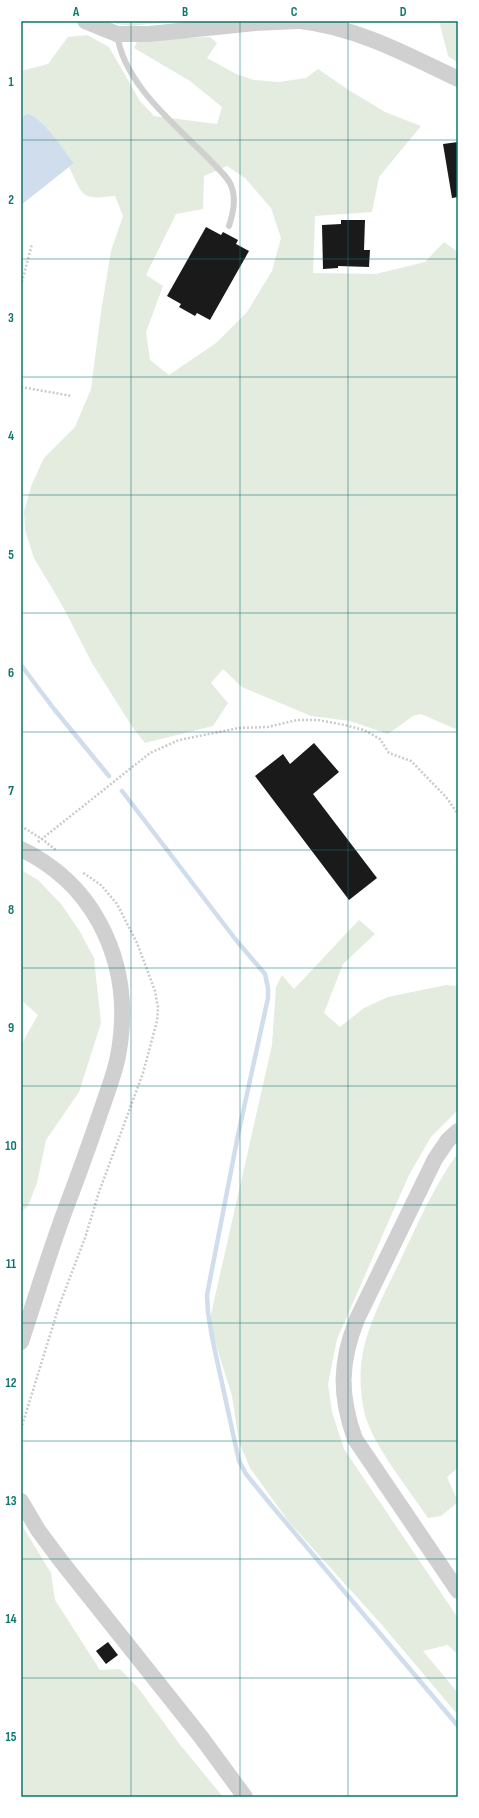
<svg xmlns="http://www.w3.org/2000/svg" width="479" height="1818" font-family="'Sofia Sans Condensed',sans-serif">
<rect width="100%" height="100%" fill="#fff"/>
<g fill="#e4ebdf" fill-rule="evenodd">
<polygon points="115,21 176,21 132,26 117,24"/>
<polygon points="439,21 458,21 458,63 448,56"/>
<path d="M87,35L109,47L140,101L154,116L217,124L222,107L190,81L134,48L138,40L210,37L217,43L207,58L236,74L254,80L279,82L306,78L318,69L347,89L385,112L421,126L379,177L372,212L315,216L313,273L376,274L425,262L444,242L458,252V730L421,714L413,716L388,734L350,721L311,716L242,687L223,669L211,683L228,703L213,726L145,743L133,728L92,663L62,605L34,558L25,530L24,511L32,484L44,458L75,427L91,389L101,312L111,251L123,216L115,196C80,200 84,197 69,167L74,163L45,127L22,116L21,118V71L48,64L68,37ZM227,166L245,178L271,208L281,238L272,271L247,312L216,343L169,375L150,360L146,332L163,286L146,275L176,214L203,209L204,176Z"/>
<polygon points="21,870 38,880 61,904 79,930 94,958 101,1023 79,1092 46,1140 37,1183 28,1206 21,1212 21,1045 38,1015 21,1000"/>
<polygon points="359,920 375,934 343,964 324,1013 340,1027 364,1008 388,997 446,985 458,986 458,1110 431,1137 409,1175 337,1339 328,1384 332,1412 344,1449 458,1618 458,1655 448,1645 423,1651 458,1693 458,1715 382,1625 289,1522 250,1468 239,1442 232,1396 209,1323 272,1045 276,987 282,975 294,989"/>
<path d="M458,1153V1468L447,1477L458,1502L441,1516L428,1518C409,1489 374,1447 365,1415C360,1394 359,1373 363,1352C369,1321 387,1288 401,1259C418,1223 434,1186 458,1153Z"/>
<polygon points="21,1524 51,1573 55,1600 100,1670 120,1669 139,1689 181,1746 223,1797 21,1797"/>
</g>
<path fill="#d0ddec" d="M28,114C44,119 63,150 74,163L21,205V118Z"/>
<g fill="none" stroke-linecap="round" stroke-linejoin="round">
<g stroke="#d0ddec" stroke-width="4.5">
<polyline points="21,665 54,709 109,776"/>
<polyline points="122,791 236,940 265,974 268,988 268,998 238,1135 207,1295 208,1313 213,1342 239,1461 246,1474 272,1506 458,1726"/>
</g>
</g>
<g fill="#1a1a1a">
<polygon points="458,142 458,197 452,198 443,144"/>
<polygon points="341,220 365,220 364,250 370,250 369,267 338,266 338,268 323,269 322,225 341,224"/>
<polygon points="206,227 221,235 223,232 238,240 236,244 249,251 210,320 197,313 195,316 179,307 181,304 167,296"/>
<polygon points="314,743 339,772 313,794 377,878 349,900 255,776 283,754 290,764"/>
<polygon points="108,1642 118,1655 106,1664 96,1651"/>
</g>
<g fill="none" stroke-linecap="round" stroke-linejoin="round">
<g stroke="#cacaca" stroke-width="2.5" stroke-dasharray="2 2" stroke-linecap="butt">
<polyline points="21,286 32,244"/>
<polyline points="21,387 72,396"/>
<polyline points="21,826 42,839 57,851"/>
<polyline points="38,842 150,753 179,740 239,728 268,727 297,720 318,720 345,725 364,730 380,739 389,753 411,761 446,797 458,814"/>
<polyline points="21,1429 59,1306 85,1238 99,1192 143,1073 157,1021 158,1008 155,991 137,943 117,904 101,885 82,872"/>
</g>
<path stroke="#d0d0d0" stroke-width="6" d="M117,34C124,85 176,125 209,159C216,167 229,177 232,188C236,200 233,214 229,226"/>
<g stroke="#d0d0d0" stroke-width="16">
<polyline points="85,21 117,34 149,34 255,23 297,21"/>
<path d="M300,21C356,27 408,55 458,79"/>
<path d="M21,849C54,865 81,889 99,922C122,964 127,1009 118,1056C115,1072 109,1087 104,1102C92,1137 80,1171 67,1205C50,1250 36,1297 21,1342"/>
<path d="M458,1131L448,1140L435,1159L357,1319C340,1362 339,1395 355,1439L458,1591"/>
<polyline points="21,1501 38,1530 61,1561 201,1737 245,1797"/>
</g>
</g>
<path fill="none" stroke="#0f766e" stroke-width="1" stroke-opacity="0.55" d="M131,21V1797M240,21V1797M348,21V1797M21,140H458M21,259H458M21,377H458M21,495H458M21,613H458M21,732H458M21,850H458M21,968H458M21,1086H458M21,1205H458M21,1323H458M21,1441H458M21,1559H458M21,1678H458"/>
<rect width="479" height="1818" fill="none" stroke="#ffffff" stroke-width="44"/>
<rect x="22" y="22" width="435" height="1774" fill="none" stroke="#0f766e" stroke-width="1.5"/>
<g font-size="13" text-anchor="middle" font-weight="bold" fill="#0f766e">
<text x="76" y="16">A</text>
<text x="185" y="16">B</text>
<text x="294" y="16">C</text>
<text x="403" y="16">D</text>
<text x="11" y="86">1</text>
<text x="11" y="204">2</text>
<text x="11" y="322">3</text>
<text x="11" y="440">4</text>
<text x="11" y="559">5</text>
<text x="11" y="677">6</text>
<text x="11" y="795">7</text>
<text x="11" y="914">8</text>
<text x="11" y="1032">9</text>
<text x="11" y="1150">10</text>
<text x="11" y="1268">11</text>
<text x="11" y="1387">12</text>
<text x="11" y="1505">13</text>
<text x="11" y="1623">14</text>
<text x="11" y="1741">15</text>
</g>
</svg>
